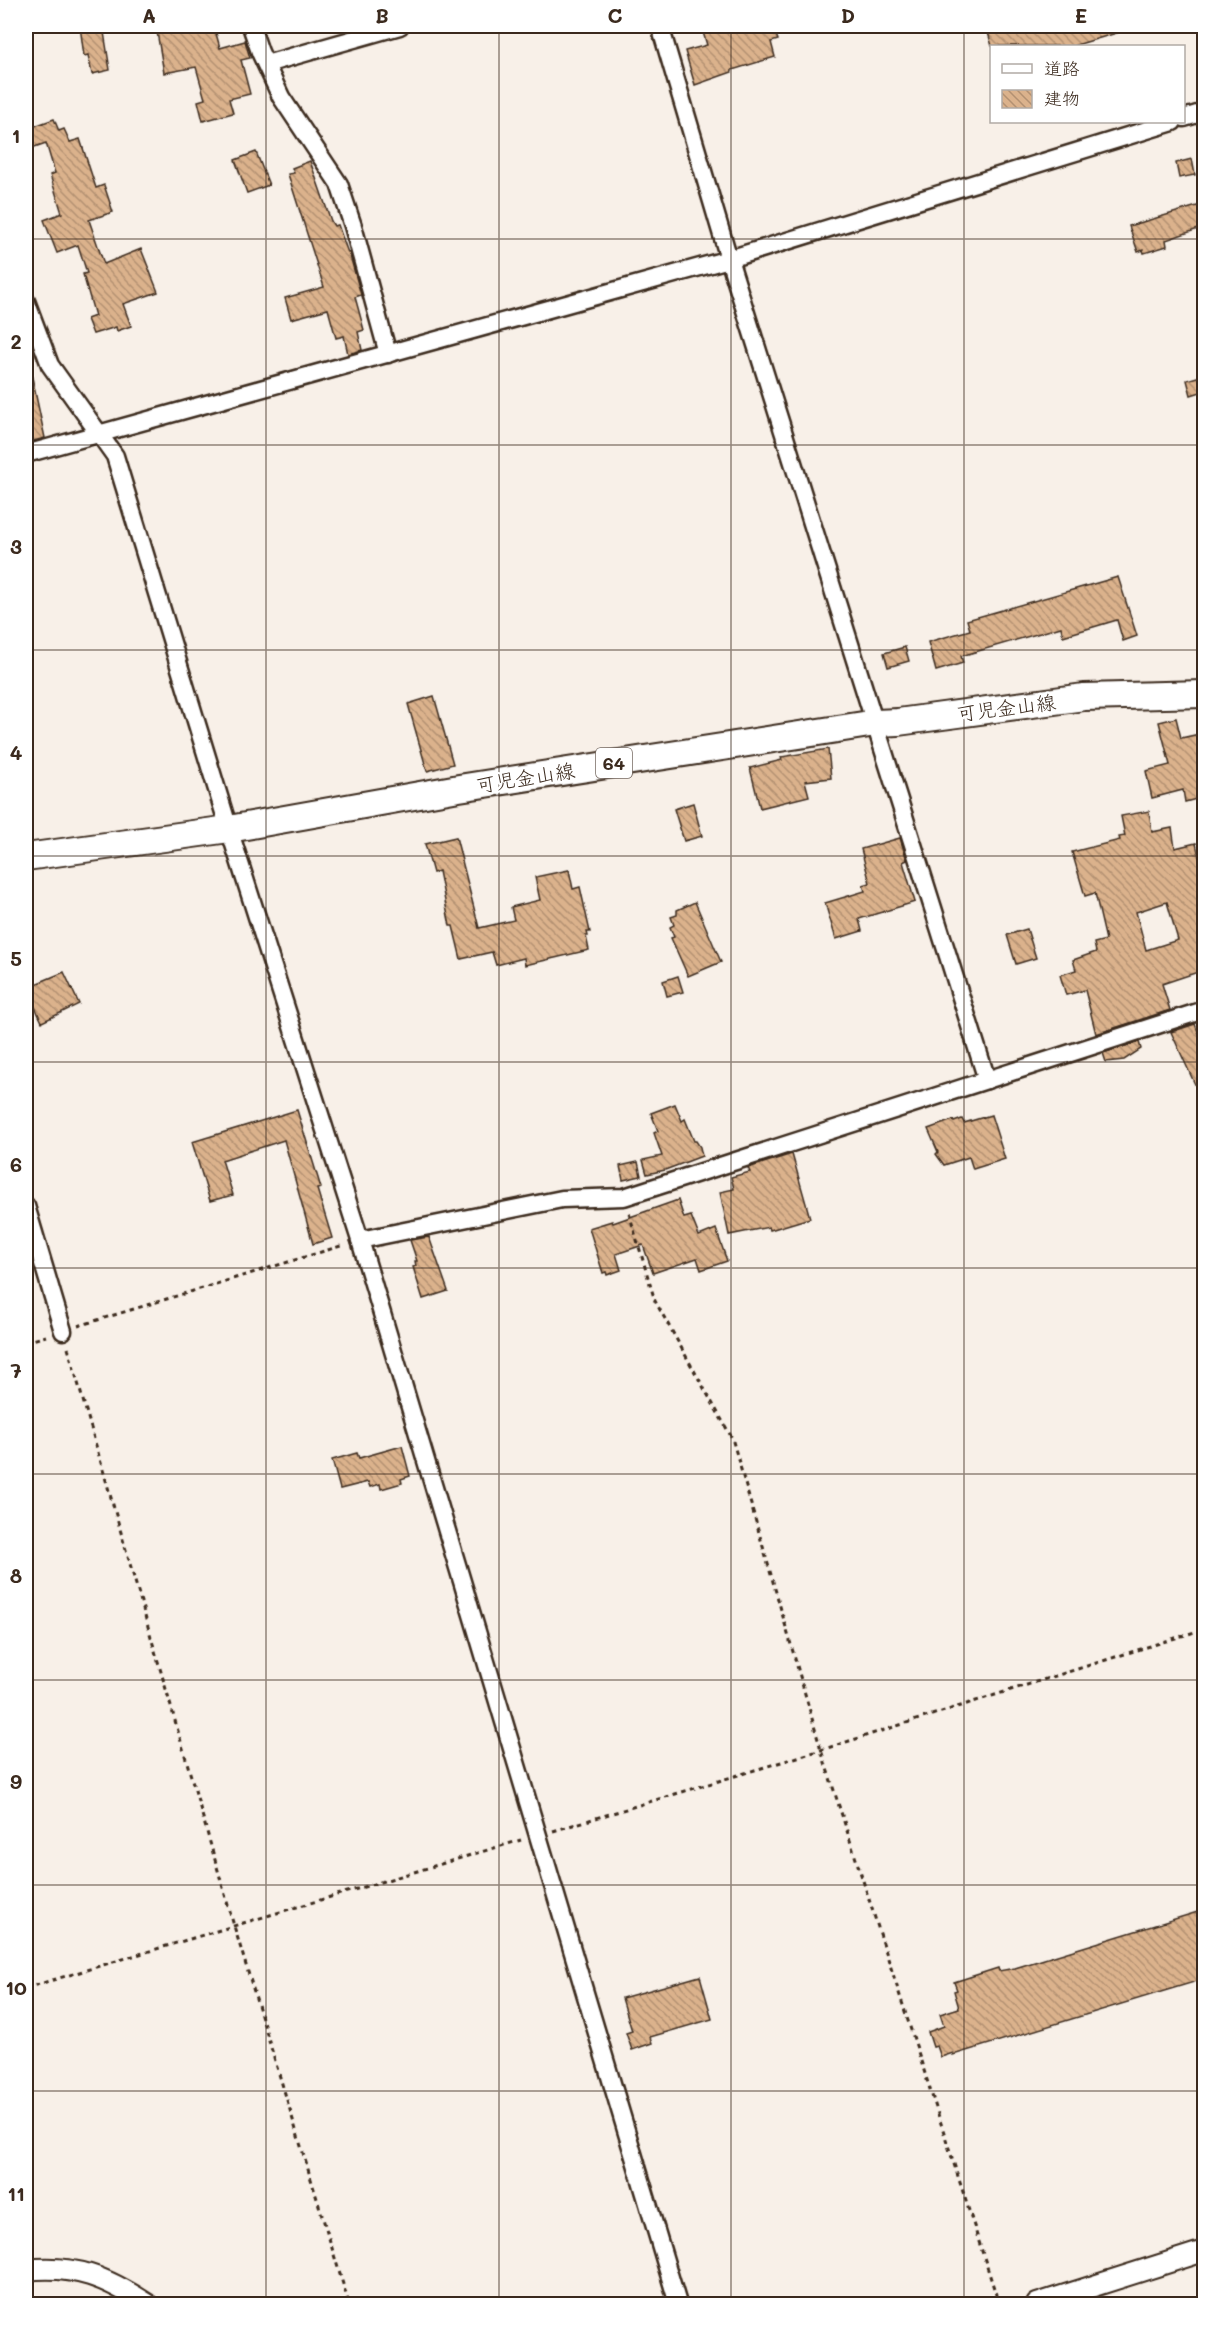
<svg xmlns="http://www.w3.org/2000/svg" width="1230" height="2330" font-family="Mali,'Klee One',sans-serif">
<defs>
<pattern id="building-back-hatch" width="6" height="6" patternUnits="userSpaceOnUse" patternTransform="scale(1.5)"><rect width="6" height="6" fill="#dbb28c"/><path d="M-1 5l2 2M0 0l6 6M5-1l2 2" fill="none" stroke="#b39172"/></pattern>
</defs>
<rect width="100%" height="100%" fill="#f8f0e8"/>
<filter id="ink" filterUnits="userSpaceOnUse"><feTurbulence type="fractalNoise" baseFrequency=".0167" numOctaves="2"/><feDisplacementMap in="SourceGraphic" scale="12" xChannelSelector="R" yChannelSelector="G"/><feConvolveMatrix kernelMatrix="1 2 1 2 8 2 1 2 1" color-interpolation-filters="sRGB"/></filter>
<g filter="url(#ink)">
<g fill="url(#building-back-hatch)" stroke="#3b2a1e" stroke-width="1.5" fill-rule="evenodd">
<polygon points="80,26 103,26 110,70 92,74 88,55 84,56"/>
<polygon points="156,26 178,26 179,34 214,26 220,48 245,41 250,58 241,60 250,94 229,99 233,113 203,121 198,101 205,99 196,67 164,73"/>
<polygon points="701,26 773,26 778,40 771,42 775,57 732,70 732,72 695,85 685,51 707,45"/>
<polygon points="986,26 1129,26 1130,29 1073,46 992,46"/>
<polygon points="54,119 59,131 64,129 70,142 80,139 96,188 104,185 113,212 89,220 104,264 141,249 158,292 123,304 131,326 117,331 116,327 93,334 87,319 95,316 83,274 87,273 78,245 57,253 44,220 62,213 50,175 55,173 46,143 26,150 26,129"/>
<polygon points="256,152 269,185 247,193 235,160"/>
<polygon points="1192,159 1195,175 1179,178 1176,163"/>
<polygon points="310,161 331,221 334,226 338,225 348,253 349,252 361,295 355,297 364,330 358,332 362,350 348,354 344,336 336,338 328,309 291,319 285,298 324,287 288,174 294,173 292,168"/>
<polygon points="1204,204 1204,227 1166,240 1167,246 1144,253 1143,250 1138,252 1129,226"/>
<polygon points="1204,375 1204,391 1191,395 1187,380"/>
<polygon points="26,377 32,377 45,438 26,443"/>
<polygon points="1118,577 1137,636 1123,641 1117,620 1063,636 1061,627 961,656 963,663 936,671 928,642 970,630 967,620"/>
<polygon points="905,647 909,661 888,667 884,653"/>
<polygon points="434,696 453,764 427,771 408,704"/>
<polygon points="1176,718 1181,738 1204,733 1204,797 1185,802 1183,790 1152,798 1146,771 1170,765 1159,722"/>
<polygon points="828,749 831,778 805,781 809,796 760,808 750,768 782,760 781,757"/>
<polygon points="693,803 702,836 684,841 674,809"/>
<path d="M1149,811L1152,832L1172,828L1175,848L1196,843L1204,878V970L1162,984L1170,1010L1096,1034L1085,990L1066,995L1060,975L1076,970L1073,960L1096,952L1094,943L1106,940L1095,893L1085,896L1072,852L1120,840L1119,837L1125,836L1121,816ZM1167,902L1178,940L1146,950L1136,912Z"/>
<polygon points="456,837 479,928 514,920 511,907 540,900 535,877 569,870 573,889 580,887 590,932 587,932 588,936 586,936 589,950 525,965 524,958 496,965 492,952 461,959 453,926 450,926 439,871 433,873 425,844"/>
<polygon points="900,838 907,860 903,862 915,902 859,919 862,931 836,939 825,903 865,891 863,885 870,883 861,849"/>
<polygon points="695,902 721,962 688,976 671,938 674,937 670,927 674,925 671,917 677,915 677,910"/>
<polygon points="1027,929 1036,958 1016,964 1007,935"/>
<polygon points="64,972 79,1004 42,1022 26,988"/>
<polygon points="678,976 683,992 667,996 663,981"/>
<polygon points="1195,1024 1199,1034 1204,1031 1204,1104 1171,1032"/>
<polygon points="1139,1042 1141,1049 1124,1060 1106,1062 1103,1053"/>
<polygon points="675,1104 682,1121 685,1119 694,1141 696,1141 700,1147 702,1156 665,1170 647,1174 643,1160 662,1156 654,1133 658,1131 651,1113"/>
<polygon points="297,1110 321,1188 317,1189 332,1238 313,1244 284,1140 222,1160 233,1195 210,1201 192,1142"/>
<polygon points="991,1115 1005,1159 973,1169 969,1157 944,1165 936,1154 938,1152 928,1129 953,1120 954,1122 962,1119 964,1123"/>
<polygon points="792,1154 810,1218 770,1230 769,1227 729,1235 720,1192 734,1189 731,1177 750,1172 748,1168"/>
<polygon points="638,1162 641,1176 623,1180 620,1166"/>
<polygon points="678,1200 684,1218 691,1216 699,1236 716,1229 727,1261 701,1270 697,1258 653,1273 643,1245 616,1254 621,1270 607,1275 606,1272 603,1273 589,1228 612,1221 613,1223"/>
<polygon points="429,1237 448,1291 423,1299 413,1267 416,1266 415,1261 417,1261 410,1240"/>
<polygon points="402,1446 410,1476 401,1479 402,1483 381,1489 380,1484 370,1487 368,1482 340,1489 332,1460 357,1453 359,1458"/>
<polygon points="1204,1910 1204,1979 953,2055 953,2053 941,2057 937,2046 933,2047 928,2032 944,2026 940,2014 959,2008 954,1991 957,1990 954,1982 998,1968 999,1971 1015,1968"/>
<polygon points="700,1976 712,2019 650,2037 652,2043 632,2050 626,2033 632,2031 622,1998"/>
</g>
<g fill="none" stroke-linecap="round" stroke-linejoin="round">
<defs>
<g id="minor">
<polyline points="251,26 260,52 281,97 339,184 353,226 388,354"/>
<polyline points="660,26 729,259 987,1080"/>
<polyline points="266,64 400,26"/>
<polyline points="1184,118 1204,112"/>
<polyline points="26,301 50,365 115,456 229,829 360,1240 678,2304"/>
<polyline points="26,454 729,259 1173,122"/>
<polyline points="26,1206 63,1331"/>
<polyline points="360,1240 562,1199 624,1197 1204,1010"/>
</g>
<g id="tertiary">
<path d="M26,2270C75,2264 107,2278 147,2304"/>
<polyline points="1037,2304 1204,2251"/>
</g>
<polyline id="primary" points="26,857 229,829 459,788 876,723 898,722 1084,697 1204,694"/>
</defs>
<use href="#minor" stroke="#3b2a1e" stroke-width="21"/>
<use href="#tertiary" stroke="#3b2a1e" stroke-width="24"/>
<use href="#primary" stroke="#3b2a1e" stroke-width="30"/>
<g stroke="#3b2a1e" stroke-width="3" stroke-dasharray="4.5 4.5" stroke-linecap="butt">
<polyline points="629,1213 655,1301 732,1438 821,1750 999,2304"/>
<polyline points="78,1326 344,1245"/>
<polyline points="26,1342 46,1336"/>
<polyline points="68,1348 234,1926 349,2304"/>
<polyline points="553,1831 821,1750 1204,1629"/>
<polyline points="26,1988 521,1840"/>
</g>
<use href="#minor" stroke="#fff" stroke-width="16"/>
<use href="#tertiary" stroke="#fff" stroke-width="20"/>
<use href="#primary" stroke="#fff" stroke-width="26"/>
</g>
</g>
<path fill="none" stroke="#3b2a1e" stroke-width="1.5" stroke-opacity="0.55" d="M266,26V2304M499,26V2304M731,26V2304M964,26V2304M26,239H1204M26,445H1204M26,650H1204M26,856H1204M26,1062H1204M26,1268H1204M26,1474H1204M26,1680H1204M26,1885H1204M26,2091H1204"/>
<g text-anchor="middle" dominant-baseline="central" stroke-width="4.5" stroke-linejoin="round" paint-order="stroke">
<rect fill="#fff" stroke="#766a62" stroke-width="1.5" x="596" y="748" width="36" height="30" rx="4.5"/>
<g font-size="18" font-weight="bold" fill="#3b2a1e">
<text x="614" y="763">64</text>
</g>
<g font-size="20" fill="#3b2a1e" stroke="#fff">
<text transform="translate(1006 707) rotate(-7)">可児金山線</text>
<text transform="translate(525 777) rotate(-9)">可児金山線</text>
</g>
</g>
<rect width="1230" height="2330" fill="none" stroke="#fff" stroke-width="66"/>
<rect x="990" y="45" width="195" height="78" fill="#ffffff" stroke="#b1aaa5" stroke-width="1.5"/>
<rect x="1002" y="64" width="30" height="9" fill="#ffffff" stroke="#b1aaa5" stroke-width="1.5"/>
<text x="1044" y="75" font-size="18" fill="#3b2a1e">道路</text>
<rect x="1002" y="90" width="30" height="18" fill="url(#building-back-hatch)" stroke="#b1aaa5" stroke-width="1.5"/>
<text x="1044" y="105" font-size="18" fill="#3b2a1e">建物</text>
<rect x="33" y="33" width="1164" height="2264" fill="none" stroke="#3b2a1e" stroke-width="2"/>
<g font-size="20" text-anchor="middle" font-weight="bold" fill="#3b2a1e">
<text x="149" y="23">A</text>
<text x="382" y="23">B</text>
<text x="615" y="23">C</text>
<text x="848" y="23">D</text>
<text x="1081" y="23">E</text>
<text x="16" y="143">1</text>
<text x="16" y="349">2</text>
<text x="16" y="554">3</text>
<text x="16" y="760">4</text>
<text x="16" y="966">5</text>
<text x="16" y="1172">6</text>
<text x="16" y="1378">7</text>
<text x="16" y="1583">8</text>
<text x="16" y="1789">9</text>
<text x="16" y="1995">10</text>
<text x="16" y="2201">11</text>
</g>
</svg>
